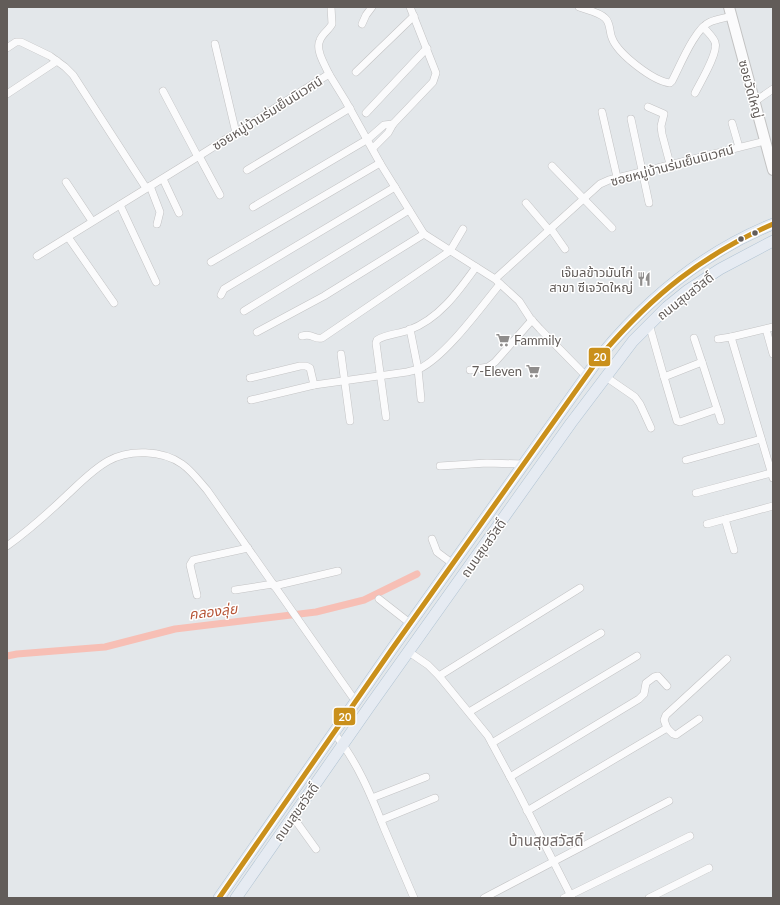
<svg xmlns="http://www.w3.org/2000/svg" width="780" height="905" font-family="Lato,'Noto Sans Thai',sans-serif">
<rect width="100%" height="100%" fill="#e3e7ea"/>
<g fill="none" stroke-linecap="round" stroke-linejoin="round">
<polyline stroke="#f7bfb5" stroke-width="7" points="7,656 17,654 105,647 175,629 316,612 364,600 417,574"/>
<defs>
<g id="street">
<path d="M579,7C587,10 599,12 605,18C611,23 609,32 612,38C618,54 653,81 670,83L672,81C680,66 695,28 710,22C717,19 725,18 731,16"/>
<polyline points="362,24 366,15 372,7"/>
<polyline points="215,44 236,133"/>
<polyline points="7,48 16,42 21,42 50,56 65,67 73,75 146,188"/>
<polyline points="356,72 414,16"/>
<path d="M329,74C325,65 315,50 320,40C322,34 329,30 332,24L331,7"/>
<polyline points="163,91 198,157"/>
<path d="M695,93C700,83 719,52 715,42C713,37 707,31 703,27"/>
<polyline points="7,94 57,61"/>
<polyline points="754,102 773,89"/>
<polyline points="648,107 664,114 661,126 662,134 670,164"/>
<polyline points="602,112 617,177"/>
<polyline points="366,113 427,48"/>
<polyline points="631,119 649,203"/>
<polyline points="732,123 739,147"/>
<polyline points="373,148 388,133 393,124 433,82 436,73 410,7"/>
<polyline points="199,156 220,195"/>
<polyline points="552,166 612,228"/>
<polyline points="247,170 350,108"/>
<polyline points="163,179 179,213"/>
<polyline points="66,182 92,221"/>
<polyline points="150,186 160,212 157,224"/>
<polyline points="526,203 549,230"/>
<polyline points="120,205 156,282"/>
<polyline points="253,207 368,139 384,125 393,124"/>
<polyline points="551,229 565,249"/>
<polyline points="68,237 114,303"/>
<polyline points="37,256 199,156 329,74 345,100 380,163 424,234 495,279 600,184 609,180 765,141"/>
<polyline points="211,262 380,163"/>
<polyline points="497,281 519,301 530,318 540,329 586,376"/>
<polyline points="221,295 224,289 395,187"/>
<polyline points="244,311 409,210"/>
<polyline points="649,324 664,377 702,362 721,421"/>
<polyline points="773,327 731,337 773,478"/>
<polyline points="410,329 418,369 421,399"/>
<polyline points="766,329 773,354"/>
<polyline points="257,332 324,296 424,234"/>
<path d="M302,336C313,333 314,340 322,338L450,251L463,229"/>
<polyline points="694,338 702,362"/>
<polyline points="718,339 731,337"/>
<polyline points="341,354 350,421"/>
<polyline points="470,370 488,367 495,362 532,320"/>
<polyline points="606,377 635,397 640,404 651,428"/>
<polyline points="664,377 677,421 680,422 717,409"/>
<polyline points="250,378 300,366 306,366 310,368 314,385"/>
<path d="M251,400L314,385L407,372C411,371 415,370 419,369C446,356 481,307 500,284"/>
<path d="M386,417L376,343L377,340C386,334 399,334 409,330C439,319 458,292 476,267"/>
<polyline points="686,460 761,439"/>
<polyline points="440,466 487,463 523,464"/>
<polyline points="696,493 771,473"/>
<polyline points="725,519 734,550"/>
<polyline points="707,524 773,506"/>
<polyline points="432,539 437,552 453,564"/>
<path d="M7,546C28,531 47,514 66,496C79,484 92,470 108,461C129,449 162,450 182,464C192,471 199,481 207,490L356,702"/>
<polyline points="274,586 338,571"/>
<polyline points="235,590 273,584"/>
<polyline points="197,595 190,565 193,560 248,548"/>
<polyline points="379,599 411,624"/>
<polyline points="409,652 428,665 439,676 488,736 517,790 572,898"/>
<polyline points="439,676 580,588"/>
<polyline points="469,712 601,633"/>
<polyline points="667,728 673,734 676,735 699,719"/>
<path d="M334,733C357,761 371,795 384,828C394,851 404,875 414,898"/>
<polyline points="492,743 637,656"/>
<polyline points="510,777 639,699 644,694 646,683 654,677 658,676 667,686"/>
<polyline points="372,798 426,777"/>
<polyline points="527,811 667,728 664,720 666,715 727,659"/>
<polyline points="293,817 316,849"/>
<polyline points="381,820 435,798"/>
<polyline points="484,898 669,801"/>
<polyline points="564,898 690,836"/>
<polyline points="649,898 709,868"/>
</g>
<polyline id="secondary" points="729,7 773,170"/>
<g id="primary">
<path d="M219,898L392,649L602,354C649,297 704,252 773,224"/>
<polyline points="236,898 369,707 571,423 633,341 667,307 688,290 720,269 773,241"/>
</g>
</defs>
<use href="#street" stroke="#c3c3c4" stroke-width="8"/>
<use href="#secondary" stroke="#c3c3c3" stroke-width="12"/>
<use href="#primary" stroke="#b0c3d3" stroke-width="12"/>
<use href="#street" stroke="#fbfbfc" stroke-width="7"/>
<use href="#secondary" stroke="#fbfbfc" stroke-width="10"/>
<use href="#primary" stroke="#e6ebf2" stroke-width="11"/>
<defs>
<path id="bus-1" d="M219,898L392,649L602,354C654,294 701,256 773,224"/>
</defs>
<use href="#bus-1" stroke="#fff" stroke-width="8"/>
<use href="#bus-1" stroke="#ca901b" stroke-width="5"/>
</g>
<defs>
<symbol id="restaurant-bare" viewBox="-9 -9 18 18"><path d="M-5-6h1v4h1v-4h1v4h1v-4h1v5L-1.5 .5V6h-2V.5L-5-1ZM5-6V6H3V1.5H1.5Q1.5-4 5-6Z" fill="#8f8d8c" stroke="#fff" stroke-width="2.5" paint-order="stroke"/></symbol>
<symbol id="supermarket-bare" viewBox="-9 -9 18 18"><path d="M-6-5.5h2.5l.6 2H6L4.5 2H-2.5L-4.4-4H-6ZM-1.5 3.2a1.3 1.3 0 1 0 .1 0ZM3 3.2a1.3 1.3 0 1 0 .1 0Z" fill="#8f8d8c" stroke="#fff" stroke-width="2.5" paint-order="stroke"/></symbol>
</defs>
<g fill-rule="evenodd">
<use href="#restaurant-bare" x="634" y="269" width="20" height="20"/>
<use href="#supermarket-bare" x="493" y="330" width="20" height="20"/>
<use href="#supermarket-bare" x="523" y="361" width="20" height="20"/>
</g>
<g fill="#625c59" stroke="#fff" stroke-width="1.5">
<circle cx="755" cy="233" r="3.5"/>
<circle cx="741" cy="239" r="3.5"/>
</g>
<g text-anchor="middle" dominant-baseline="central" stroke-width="3" stroke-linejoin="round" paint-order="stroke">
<g font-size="13" fill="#625c59" stroke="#fff">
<text transform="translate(751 89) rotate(75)">ซอยวัดใหญ่</text>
<text transform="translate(267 113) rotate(-32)">ซอยหมู่บ้านร่มเย็นนิเวศน์</text>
<text transform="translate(672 165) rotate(-15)">ซอยหมู่บ้านร่มเย็นนิเวศน์</text>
<text transform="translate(685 296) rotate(-38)">ถนนสุขสวัสดิ์</text>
<text transform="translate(483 548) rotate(-55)">ถนนสุขสวัสดิ์</text>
<text transform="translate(296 812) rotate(-55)">ถนนสุขสวัสดิ์</text>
</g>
<g font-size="13" fill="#625c59" stroke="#fff" text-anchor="end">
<text x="633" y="272">เจ๊มลข้าวมันไก่<tspan x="633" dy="15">สาขา ซีเจวัดใหญ่</tspan></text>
<text x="514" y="340" text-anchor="start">Fammily</text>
<text x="522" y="371">7-Eleven</text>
</g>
<g font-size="14" font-style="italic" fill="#b65537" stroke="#fff">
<text transform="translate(213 611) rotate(-7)">คลองลุ่ย</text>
</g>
<g font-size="15" fill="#746c6a" stroke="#fff">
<text x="546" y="840">บ้านสุขสวัสดิ์</text>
</g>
</g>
<g stroke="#fff" stroke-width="1.5">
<rect x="588" y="347" width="23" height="20" rx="4" fill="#ca901b"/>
<rect x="333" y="707" width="23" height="19" rx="4" fill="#ca901b"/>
</g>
<g font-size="11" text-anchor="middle" font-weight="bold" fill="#fff">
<text x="600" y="361">20</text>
<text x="345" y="721">20</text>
</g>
<rect width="780" height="905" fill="none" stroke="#625c59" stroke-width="16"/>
</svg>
